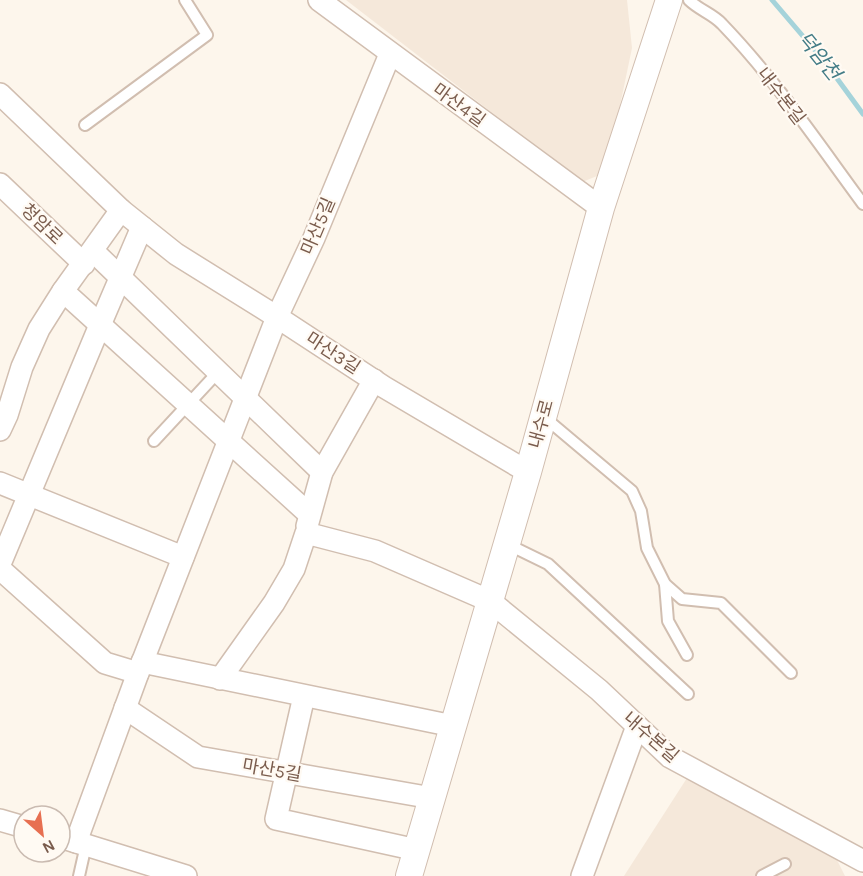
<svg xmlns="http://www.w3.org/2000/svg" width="863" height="876" font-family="Karla,'Noto Sans KR',sans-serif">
<rect width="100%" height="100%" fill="#fdf6ec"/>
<g fill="#f5e8da">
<polygon points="346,0 627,0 632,48 618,115 606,163 597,176 582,182"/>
<polygon points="687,778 834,854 845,876 624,876"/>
</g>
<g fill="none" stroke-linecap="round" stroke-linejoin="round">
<polyline stroke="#a5d3da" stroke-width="5" points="772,0 825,62 863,114"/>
<defs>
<g id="service">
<path d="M689,0C699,10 713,14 722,24C775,79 818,143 863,204"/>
<polyline points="85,125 207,35 185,0"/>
<polyline points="544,417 632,491 641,511 647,548 665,584 682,599 721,603 791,673"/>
<polyline points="154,441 219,371"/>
<polyline points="507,544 548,564 688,694"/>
<polyline points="665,584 668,621 687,655"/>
<polyline points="79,876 86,845"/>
<polyline points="762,876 785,864"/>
</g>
<g id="minor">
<polyline points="319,0 601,208"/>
<polyline points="0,94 121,210 176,254 277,317 384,387 528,472"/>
<polyline points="0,184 84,264"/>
<polyline points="93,251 322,472"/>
<polyline points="63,291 309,514"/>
<polyline points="0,430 7,415 22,367 39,329 63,291 121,210"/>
<polyline points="0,483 183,557"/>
<polyline points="307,526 322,472 374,380"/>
<polyline points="0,564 100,325 142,227"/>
<polyline points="0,569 105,663 138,673"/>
<polyline points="142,662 453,726"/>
<polyline points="220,679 274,603 294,569 306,533 375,551 490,601 599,690 670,757 863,861"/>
<polyline points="304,696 276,819 417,850"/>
<polyline points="125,708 198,757 432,798"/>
<polyline points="0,820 24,827"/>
<polyline points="60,837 186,876"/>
<polyline points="76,842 138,673 277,317 314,238 390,54"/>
<polyline points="582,876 637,726"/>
</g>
<polyline id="tertiary" points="409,876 528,472 601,208 669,0"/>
</defs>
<use href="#service" stroke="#d1beb0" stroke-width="14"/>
<use href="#minor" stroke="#d1beb0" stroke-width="24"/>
<use href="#tertiary" stroke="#d1beb0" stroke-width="28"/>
<use href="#service" stroke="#fff" stroke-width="10"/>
<use href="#minor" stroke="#fff" stroke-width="21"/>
<use href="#tertiary" stroke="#fff" stroke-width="26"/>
</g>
<g text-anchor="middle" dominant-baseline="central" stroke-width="4.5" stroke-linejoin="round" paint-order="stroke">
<g font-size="18" fill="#7a5c4d" stroke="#fffaf3">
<text transform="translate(781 96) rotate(52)">내수본길</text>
<text transform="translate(459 105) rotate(36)">마산4길</text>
<text transform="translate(42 224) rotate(44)">청암로</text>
<text transform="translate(318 226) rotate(-67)">마산5길</text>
<text transform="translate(333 353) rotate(33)">마산3길</text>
<text transform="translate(541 424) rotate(-75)">내수로</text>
<text transform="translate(651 737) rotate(41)">내수본길</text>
<text transform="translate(272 770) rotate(10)">마산5길</text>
</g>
<g font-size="20" font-style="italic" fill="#437c86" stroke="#fffaf3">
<text transform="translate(819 56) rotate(51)">덕암천</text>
</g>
</g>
<g transform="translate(42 834) rotate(152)"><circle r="28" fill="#fffaf3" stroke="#cabbb1" stroke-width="1.5"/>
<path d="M0-4.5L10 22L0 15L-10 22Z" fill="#e76f51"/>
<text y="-9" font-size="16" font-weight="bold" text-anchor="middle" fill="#7a5c4d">N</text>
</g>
</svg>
